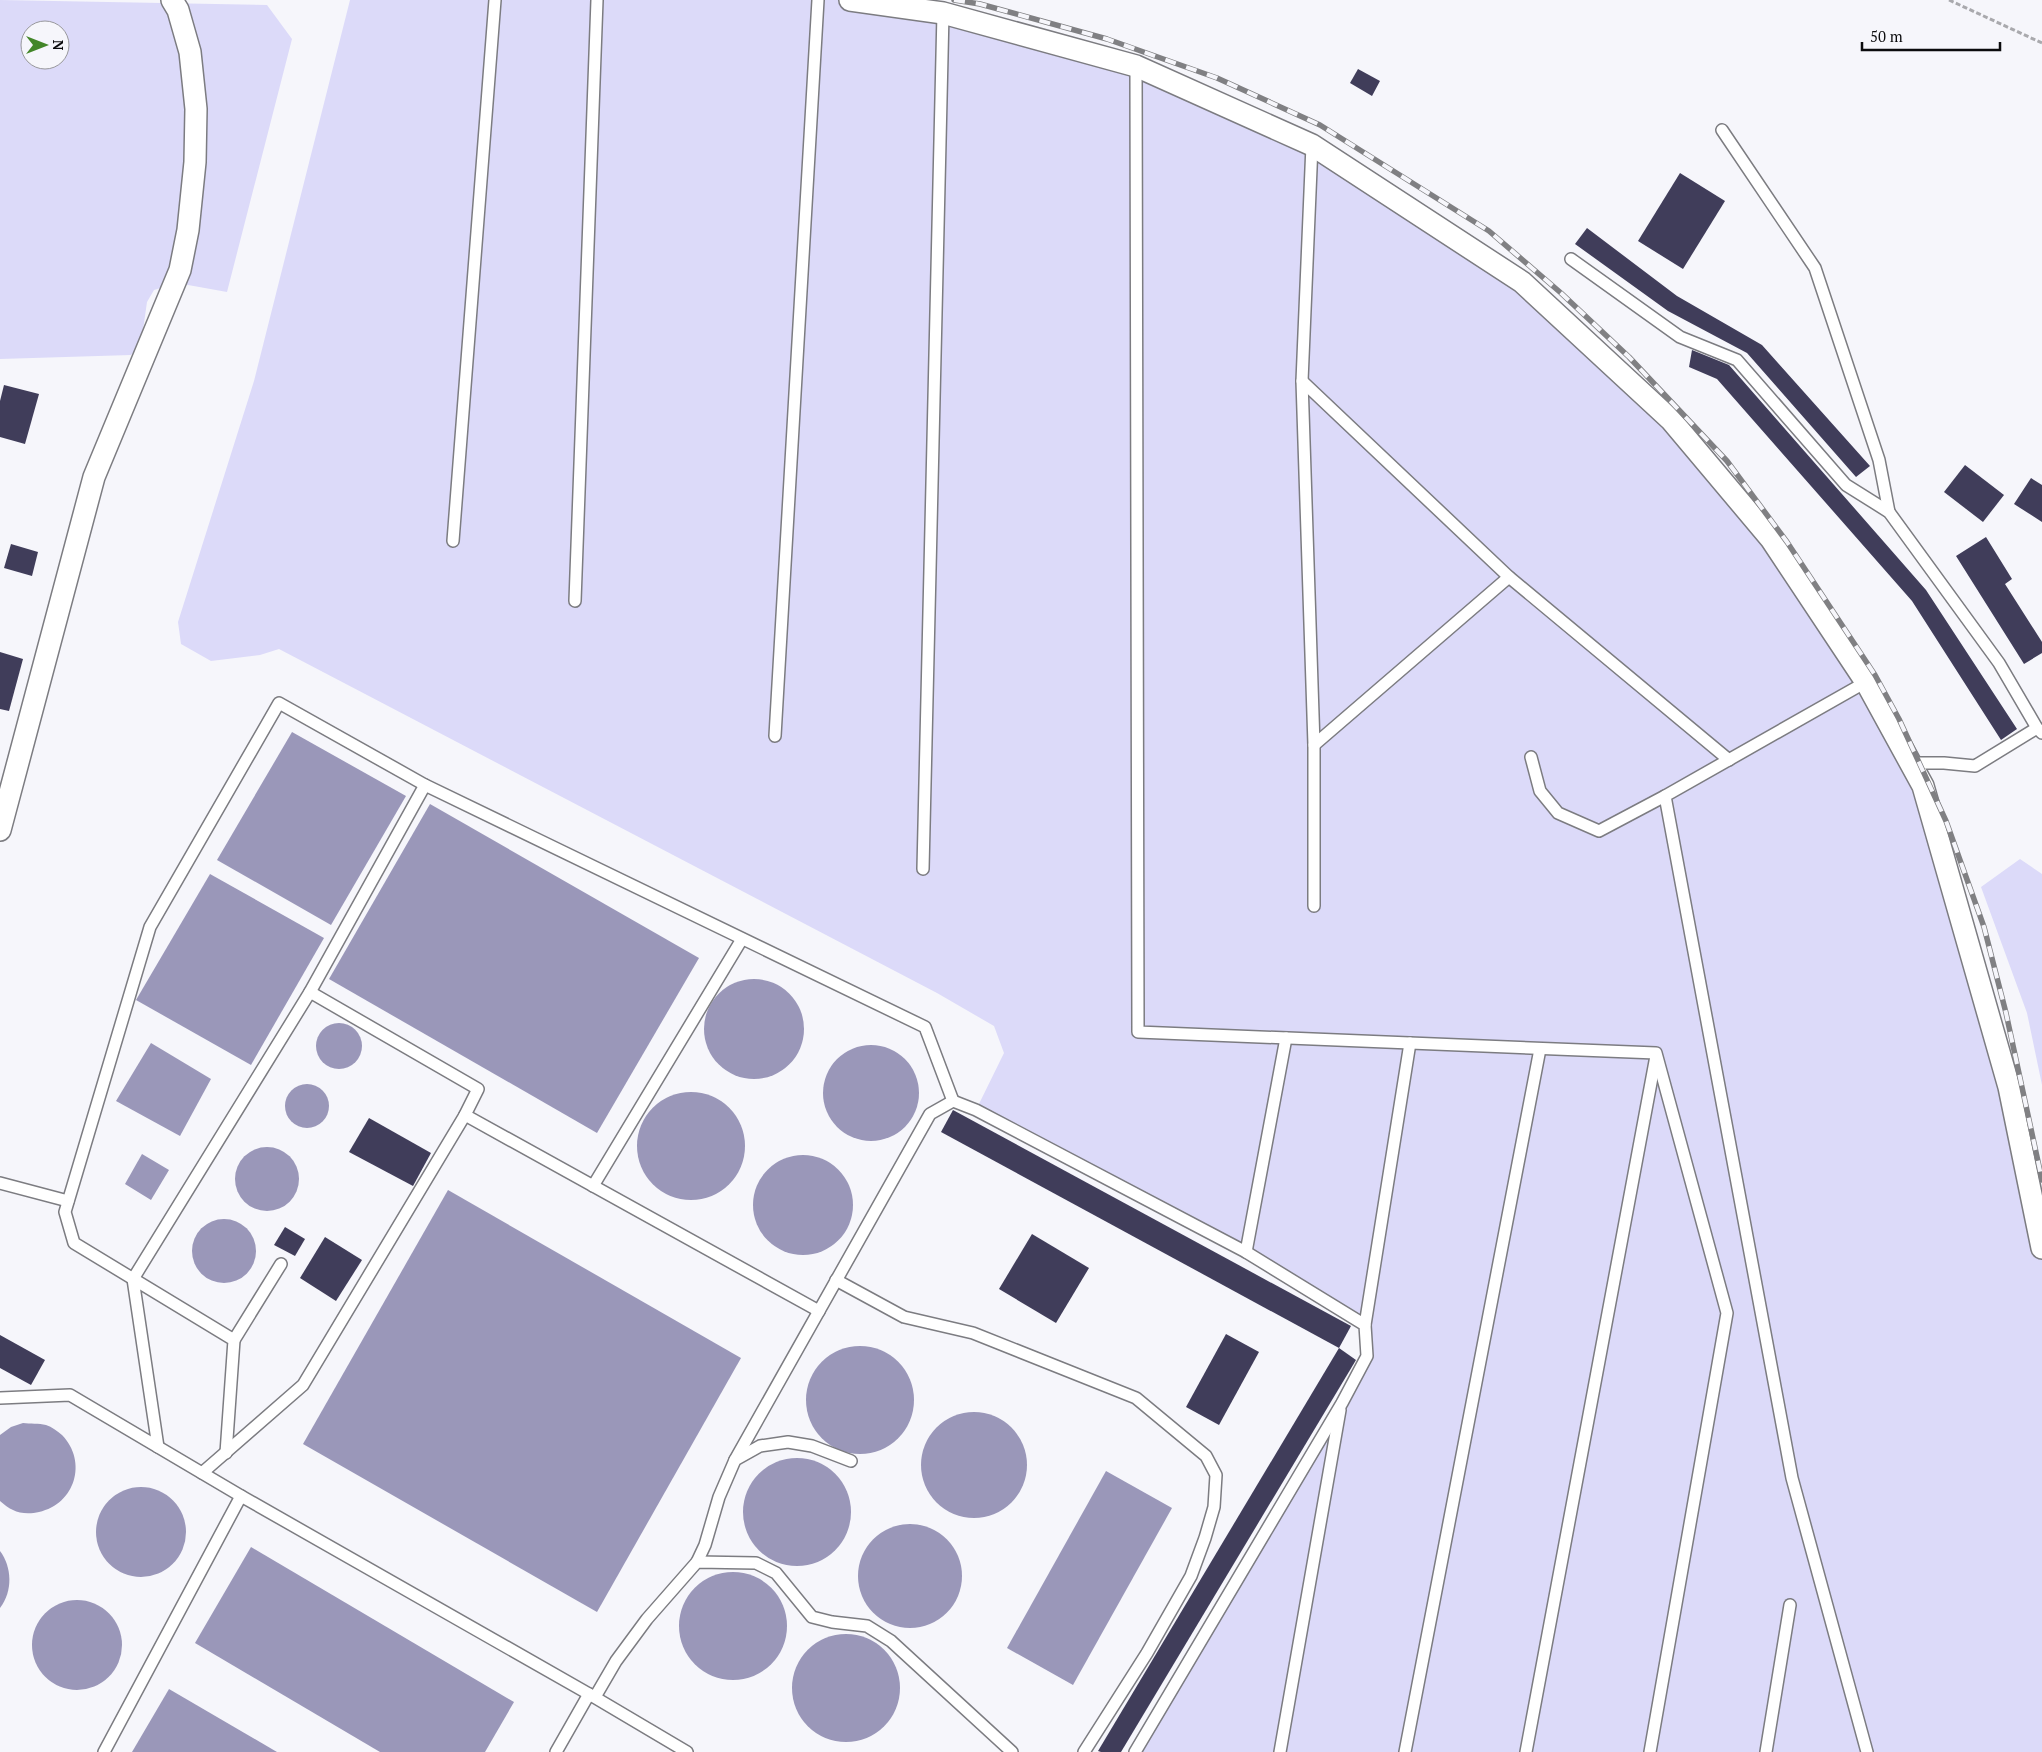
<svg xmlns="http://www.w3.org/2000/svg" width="2042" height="1752" font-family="'PT Serif',serif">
<rect width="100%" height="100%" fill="#f6f6fb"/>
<g fill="#dcdaf9" fill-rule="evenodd">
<path d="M0,0L267,5L292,39L227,292L177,283L154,290L147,302L141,344L131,355L0,359ZM30,30H60V60H30Z"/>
<polygon points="350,0 850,0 1136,66 1312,145 1522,282 1671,420 1771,539 1923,786 2042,1248 2042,1752 1135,1752 1367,1356 1365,1325 1246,1252 976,1110 1004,1053 994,1026 937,993 279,649 260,655 211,661 181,644 178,622 254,381"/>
<polygon points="2020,859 2042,874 2042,1085 2027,1013 1981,887"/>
</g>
<g fill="#9a97b9">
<polygon points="292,732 406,796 331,925 217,860"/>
<polygon points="430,804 699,958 597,1133 329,979"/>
<polygon points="210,874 324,938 251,1065 136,1000"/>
<circle cx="754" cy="1029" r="50"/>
<circle cx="339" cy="1046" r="23"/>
<polygon points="151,1043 211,1079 180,1136 116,1101"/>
<circle cx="871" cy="1093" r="48"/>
<circle cx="307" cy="1106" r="22"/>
<circle cx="691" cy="1146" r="54"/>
<circle cx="267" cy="1179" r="32"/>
<polygon points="142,1154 169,1170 151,1200 125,1184"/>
<circle cx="803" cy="1205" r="50"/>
<polygon points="448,1190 741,1358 597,1612 303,1444"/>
<circle cx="224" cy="1251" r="32"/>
<circle cx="860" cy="1400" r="54"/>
<circle cx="974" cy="1465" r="53"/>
<path d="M23,1423C30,1424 39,1423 46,1425C52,1427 57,1431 62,1435C88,1462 75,1504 39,1512C31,1514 20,1514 13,1510C8,1508 4,1504 0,1501V1435L11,1427Z"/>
<circle cx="797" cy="1512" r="54"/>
<polygon points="1106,1471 1172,1508 1073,1685 1007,1648"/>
<circle cx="141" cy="1532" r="45"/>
<circle cx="910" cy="1576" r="52"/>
<polygon points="251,1547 514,1702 485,1752 380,1752 195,1643"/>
<path d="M0,1551C12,1567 13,1591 0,1608Z"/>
<circle cx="733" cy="1626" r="54"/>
<circle cx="77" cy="1645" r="45"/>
<circle cx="846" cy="1688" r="54"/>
<polygon points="169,1689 277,1752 132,1752"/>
</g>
<g fill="#403d5a">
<polygon points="1358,69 1380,81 1372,96 1350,83"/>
<polygon points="1680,173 1725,201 1683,269 1638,241"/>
<polygon points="1587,228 1677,296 1762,345 1870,466 1856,477 1747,353 1668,311 1575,244"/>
<polygon points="1692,350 1729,365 1926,590 2017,729 2001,740 1912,601 1717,379 1689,367"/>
<polygon points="4,385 39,394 25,444 0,437 0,401"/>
<polygon points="1965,465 2004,495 1983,522 1944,492"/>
<polygon points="2031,478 2042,485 2042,522 2014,504"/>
<polygon points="1986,537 2012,579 2005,584 2042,642 2042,653 2024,664 1956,556"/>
<polygon points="11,544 38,552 32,576 4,568"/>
<polygon points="0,652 23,659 9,711 0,709"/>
<polygon points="953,1110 1351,1326 1339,1348 941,1132"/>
<polygon points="369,1118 431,1153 413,1186 349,1152"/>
<polygon points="285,1227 305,1239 295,1256 274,1245"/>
<polygon points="1032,1234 1089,1268 1056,1323 999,1289"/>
<polygon points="325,1237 362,1260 336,1301 300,1278"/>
<polygon points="1226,1334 1259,1352 1219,1425 1186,1407"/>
<polygon points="0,1335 45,1360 31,1385 0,1368"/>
<polygon points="1339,1348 1356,1360 1121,1752 1101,1752 1098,1751"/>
</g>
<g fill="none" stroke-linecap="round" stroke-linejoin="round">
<defs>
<g id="lane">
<polyline points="1136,66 1138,1032 1656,1053 1727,1313 1650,1752"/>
<polyline points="1722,130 1815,268 1879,460 1889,512"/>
<polyline points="1312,145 1302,381 1314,745 1314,906"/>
<polyline points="1571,259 1680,337 1737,360 1846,485 1889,512 1999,663 2037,728 2042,733"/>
<polyline points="1302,381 1509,577 1729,760"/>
<polyline points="453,541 495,0"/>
<polyline points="575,601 597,0"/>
<polyline points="1866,682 1665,796 1792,1478 1867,1752"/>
<polyline points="775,736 818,0"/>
<polyline points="1314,745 1509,577"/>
<polyline points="1531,757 1540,791 1558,813 1599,831 1665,796"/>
<polyline points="1910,763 1944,763 1975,766 2037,728"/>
<polyline points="923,869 943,13"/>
<polyline points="0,1183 68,1201"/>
<polyline points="593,1186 742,939"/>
<polyline points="1246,1252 1286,1038"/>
<polyline points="836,1280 904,1317 973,1333 1136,1398 1206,1456 1216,1475 1214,1507 1205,1538 1191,1576 1147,1653 1084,1752"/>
<polyline points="819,1311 465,1115 478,1089 310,992 425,785 925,1027 953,1101"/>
<polyline points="1365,1325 1410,1043"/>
<polyline points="234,1340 281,1264"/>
<polyline points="0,1398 70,1395 241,1496 589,1694 687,1752"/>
<polyline points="158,1447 133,1279 310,992"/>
<polyline points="226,1453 234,1340 74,1243 65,1212 150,927 279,703 425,785"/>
<polyline points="735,1460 930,1114 953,1101 976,1110 1246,1252 1365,1325 1367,1356 1342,1403 1135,1752"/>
<polyline points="202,1473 303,1385 465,1115"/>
<polyline points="697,1562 705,1545 719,1497 735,1460 760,1446 788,1442 812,1446 851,1461"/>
<polyline points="595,1697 616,1661 647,1619 697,1562 756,1563 776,1573 812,1617 832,1622 867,1626 891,1641 1012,1752"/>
<polyline points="104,1752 241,1496"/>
<polyline points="556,1752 589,1694"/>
<polyline points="1280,1752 1340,1410"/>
<polyline points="1405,1752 1540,1049"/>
<polyline points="1526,1752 1656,1056"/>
<polyline points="1766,1752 1790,1605"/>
</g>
<g id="street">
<polyline points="850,0 943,13 1136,66 1312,145 1522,282 1671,420 1771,539 1866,682 1923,786 2009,1087 2042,1248"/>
<polyline points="0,830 94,477 180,270 188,230 195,162 196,109 190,52 178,10 172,0"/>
</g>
</defs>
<use href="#lane" stroke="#7c7c81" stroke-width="14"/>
<use href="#street" stroke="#7c7c81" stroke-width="24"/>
<polyline stroke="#a9a9ad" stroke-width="3" stroke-dasharray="5 2.5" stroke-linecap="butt" points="1949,0 2042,43"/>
<use href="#lane" stroke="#fff" stroke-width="11"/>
<use href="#street" stroke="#fff" stroke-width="21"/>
<defs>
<polyline id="rail" points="954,0 980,4 1107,39 1217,78 1320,125 1489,231 1561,293 1629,357 1727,461 1787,542 1875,675 1899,719 1946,821 1984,927 2006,1013 2042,1180"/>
</defs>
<use href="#rail" stroke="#808083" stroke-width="5.5"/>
<use href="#rail" stroke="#f6f6fb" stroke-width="4" stroke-dasharray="11" stroke-linecap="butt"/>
</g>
<g transform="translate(45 45) rotate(90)"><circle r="24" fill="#f6f6fb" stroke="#98989c"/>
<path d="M0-4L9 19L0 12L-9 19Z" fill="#438629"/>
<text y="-8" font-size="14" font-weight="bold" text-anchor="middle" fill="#0b0b0d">N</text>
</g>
<path d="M1862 42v8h138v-8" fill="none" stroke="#0b0b0d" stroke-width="2.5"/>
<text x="1870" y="42" font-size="15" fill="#0b0b0d" stroke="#f6f6fb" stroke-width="4" paint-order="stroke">50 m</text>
</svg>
